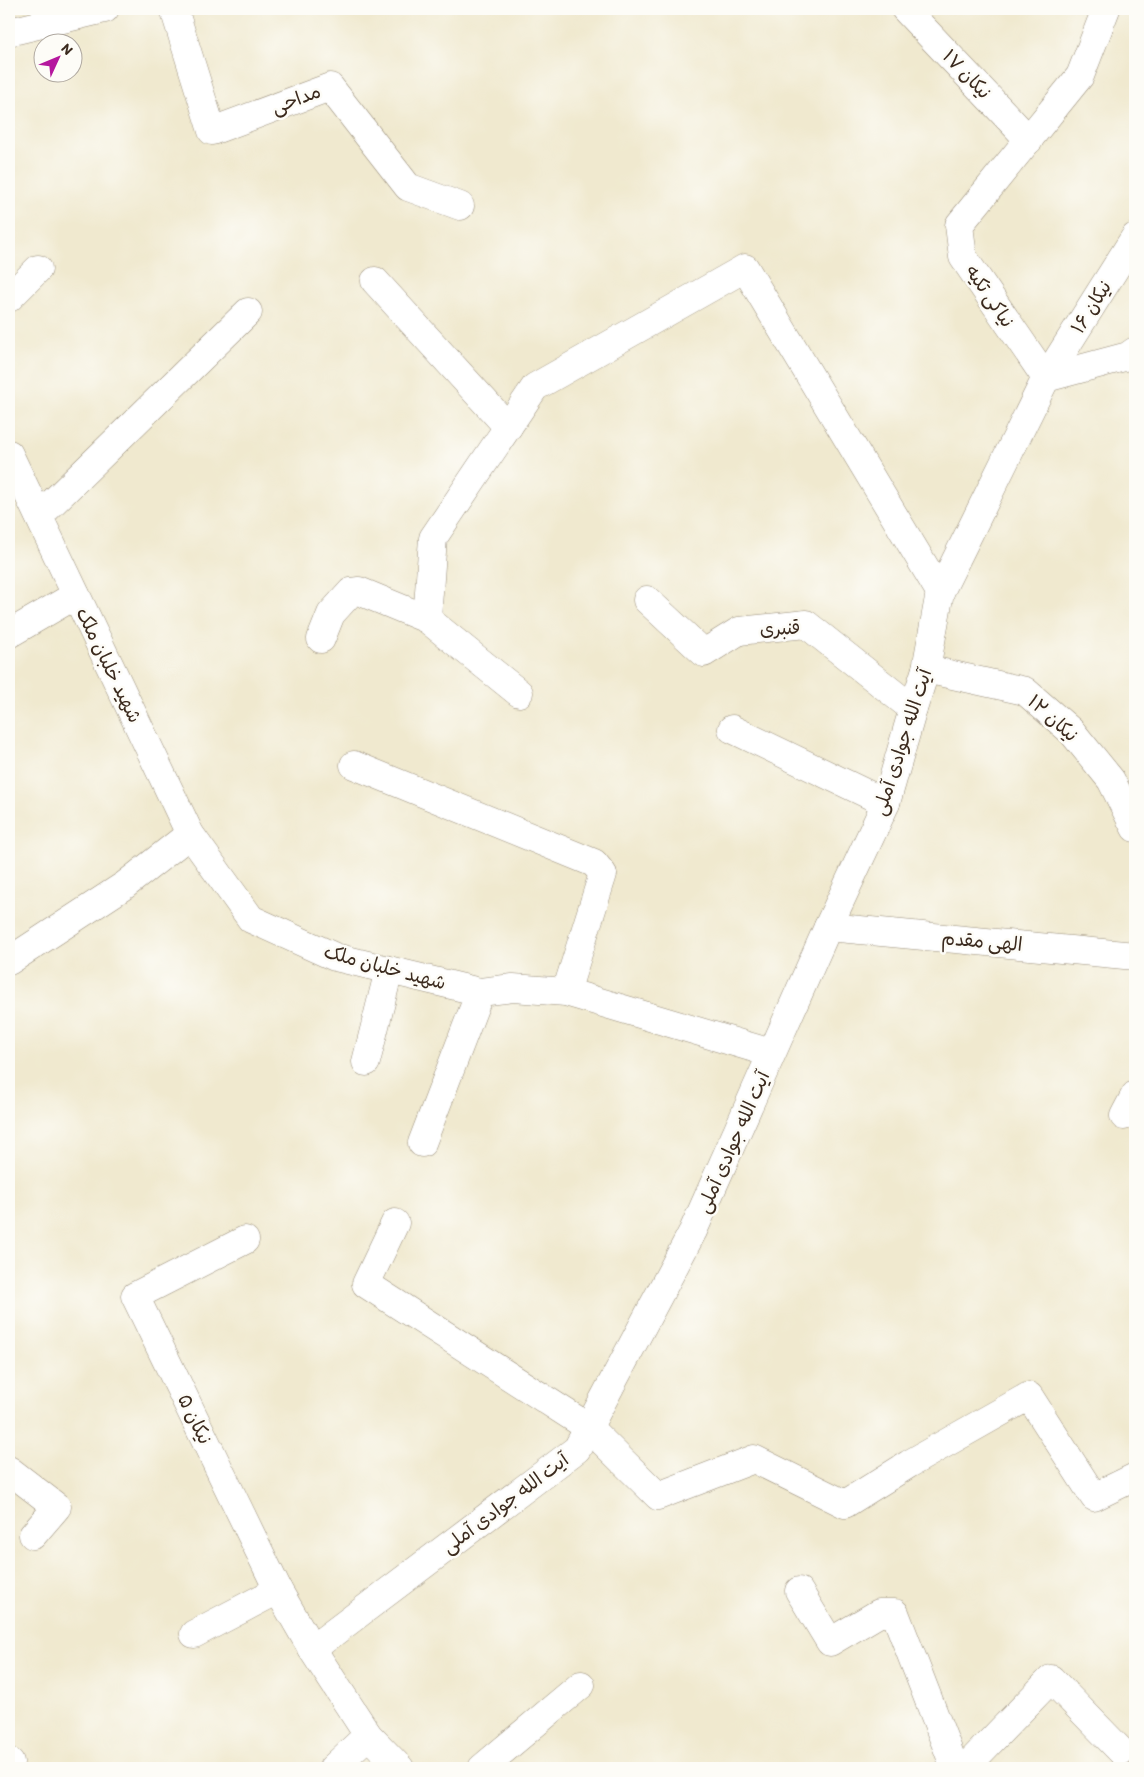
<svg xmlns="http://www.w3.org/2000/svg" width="1144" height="1777" font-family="Itim,'Playpen Sans Arabic',sans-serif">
<rect width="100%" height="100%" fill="#fdfcf7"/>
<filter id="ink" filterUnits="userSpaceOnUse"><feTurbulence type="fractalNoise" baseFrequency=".02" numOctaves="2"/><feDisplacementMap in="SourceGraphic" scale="10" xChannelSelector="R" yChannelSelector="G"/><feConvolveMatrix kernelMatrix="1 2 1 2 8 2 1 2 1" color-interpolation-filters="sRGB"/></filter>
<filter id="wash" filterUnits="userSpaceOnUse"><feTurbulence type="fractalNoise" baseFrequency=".0096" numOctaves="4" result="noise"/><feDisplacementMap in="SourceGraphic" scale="20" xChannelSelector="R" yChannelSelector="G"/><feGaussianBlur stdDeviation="1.12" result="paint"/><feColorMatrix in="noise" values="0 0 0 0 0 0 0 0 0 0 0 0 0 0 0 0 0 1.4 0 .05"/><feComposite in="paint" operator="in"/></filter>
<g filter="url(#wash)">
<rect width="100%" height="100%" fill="#f0e9cf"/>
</g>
<g filter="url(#ink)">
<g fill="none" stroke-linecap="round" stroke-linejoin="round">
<defs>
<g id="minor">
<polyline points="174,9 212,131 330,87 408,187 460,206"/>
<polyline points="905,9 1029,140"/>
<polyline points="9,32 105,9"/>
<polyline points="375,281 508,427"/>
<polyline points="9,298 38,269"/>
<polyline points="1046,378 963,257 959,225 1080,76 1106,9"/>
<polyline points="1046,378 1128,356 1135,351"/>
<polyline points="9,454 190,834 251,919 335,957 480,992 513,988 566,992 771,1053"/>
<polyline points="39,516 248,312"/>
<polyline points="647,600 704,653 739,631 806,624 913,709"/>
<polyline points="427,619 519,693"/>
<polyline points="9,634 76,595"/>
<polyline points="321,639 331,614 351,592 359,591 427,619 433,538 535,387 745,268 940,592"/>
<polyline points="926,669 1025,691 1072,732 1111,780 1135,828"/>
<polyline points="732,729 886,803"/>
<polyline points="354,765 594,863 603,874 566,992"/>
<polyline points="828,927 1135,956"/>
<polyline points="9,961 125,885 190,834"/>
<polyline points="366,1062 389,970"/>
<polyline points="1124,1116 1135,1095"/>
<polyline points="422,1143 480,992"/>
<polyline points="395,1223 366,1284 588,1427 658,1496 754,1459 845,1504 909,1464 1029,1396 1094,1497 1135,1477"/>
<polyline points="245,1240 135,1296 278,1590 312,1649"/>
<polyline points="9,1470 57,1507 33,1535"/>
<polyline points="799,1591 830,1642 879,1613 895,1613 955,1768"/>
<polyline points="194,1634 278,1590"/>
<polyline points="9,1766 10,1762"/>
<polyline points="333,1768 368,1735"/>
<polyline points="400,1768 368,1735 312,1649 577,1449 693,1231 828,927 886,803 913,709 926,669 940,592 1046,378 1135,237"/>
<polyline points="482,1768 581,1685"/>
<polyline points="965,1768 1051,1679 1121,1751"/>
</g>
</defs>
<use href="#minor" stroke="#968a76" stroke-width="29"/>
<use href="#minor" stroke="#fff" stroke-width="28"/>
</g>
</g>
<g text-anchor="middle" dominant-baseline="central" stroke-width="5" stroke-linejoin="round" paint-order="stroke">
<g font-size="19" fill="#3b2a1e" stroke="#fdfcf7">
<text transform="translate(967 74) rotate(46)">نیکان ۱۷</text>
<text transform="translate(296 99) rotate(-21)">مداحی</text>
<text transform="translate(990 296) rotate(56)">نیاکی تکیه</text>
<text transform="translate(1091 307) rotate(-58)">نیکان ۱۶</text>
<text transform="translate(780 628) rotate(-3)">قنبری</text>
<text transform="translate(109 665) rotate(64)">شهید خلبان ملک</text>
<text transform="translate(1053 718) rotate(42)">نیکان ۱۲</text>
<text transform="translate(902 742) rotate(-72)">آیت الله جوادی آملی</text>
<text transform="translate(982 941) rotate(5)">الهی مقدم</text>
<text transform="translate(385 967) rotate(15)">شهید خلبان ملک</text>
<text transform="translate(733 1142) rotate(-66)">آیت الله جوادی آملی</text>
<text transform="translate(195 1419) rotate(64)">نیکان ۵</text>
<text transform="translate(505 1503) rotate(-37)">آیت الله جوادی آملی</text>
</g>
</g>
<rect width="1144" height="1777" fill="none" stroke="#fdfcf7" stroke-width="30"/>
<g transform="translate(58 58) rotate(46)"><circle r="24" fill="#fdfcf7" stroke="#afa8a0"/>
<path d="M0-4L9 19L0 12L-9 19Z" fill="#b5179e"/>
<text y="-8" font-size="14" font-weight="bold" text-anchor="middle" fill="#3b2a1e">N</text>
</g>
</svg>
